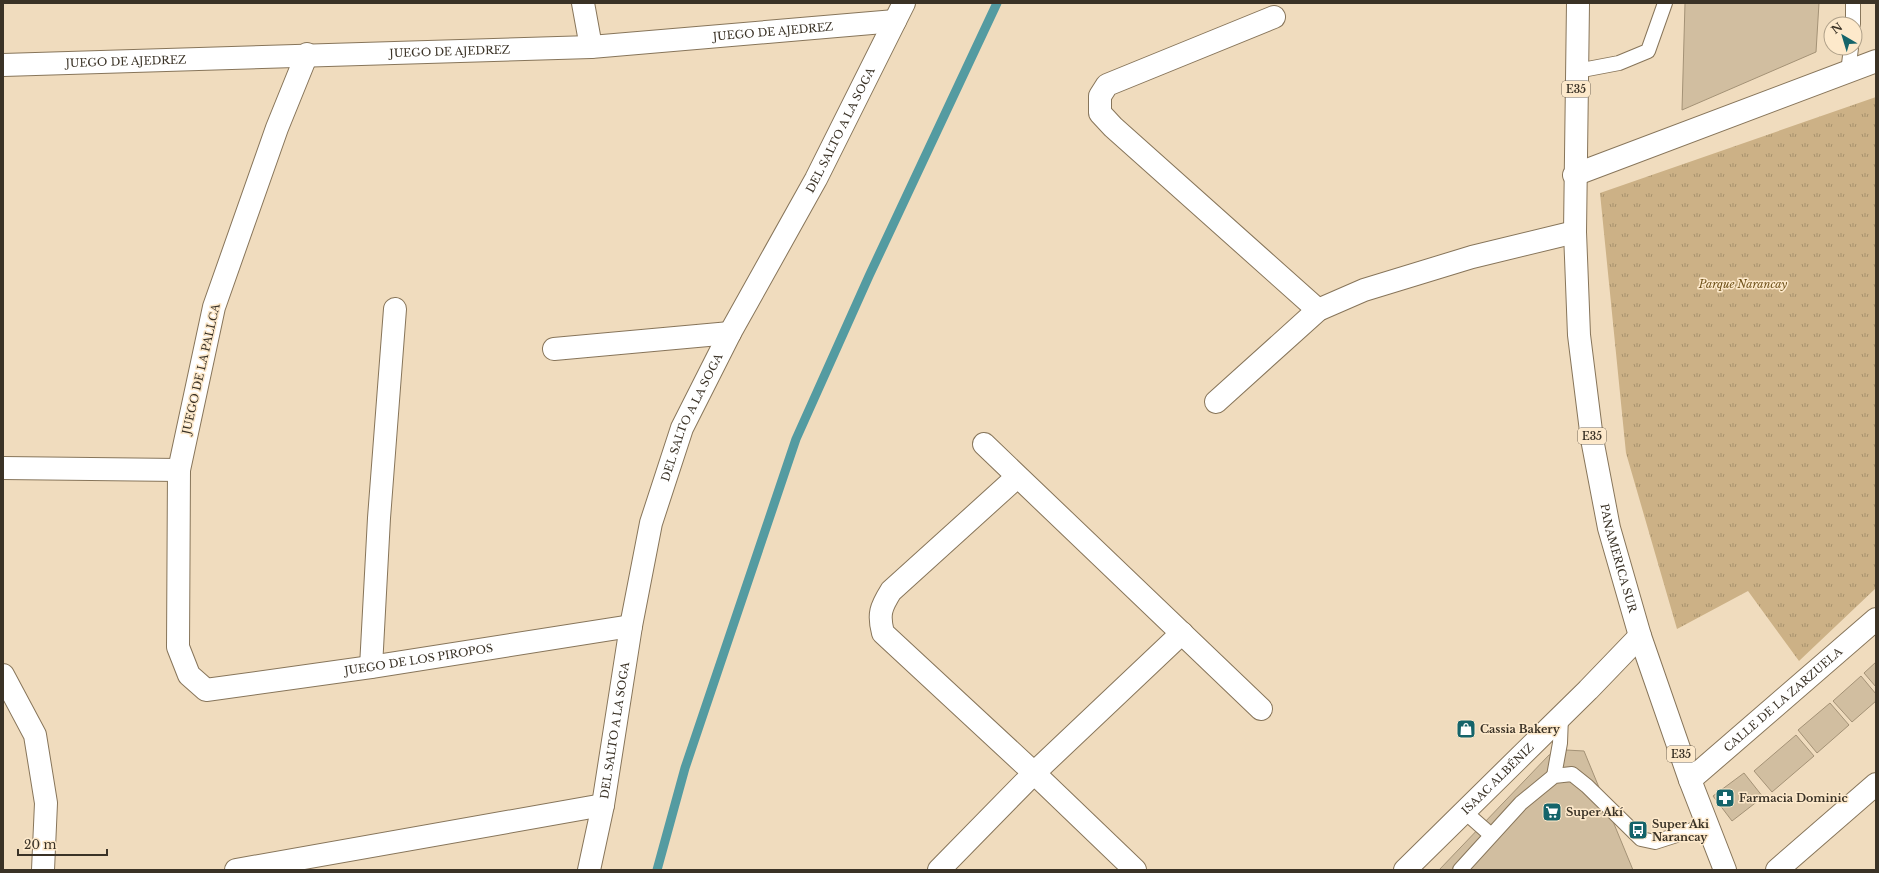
<svg xmlns="http://www.w3.org/2000/svg" width="1879" height="873" font-family="'Libre Baskerville',serif">
<defs>
<pattern id="grass-tufts" width="24" height="20" patternUnits="userSpaceOnUse"><rect width="24" height="20" fill="#ccb186"/><path d="M3 7l-1-3M5 7V3M7 7l1-3M15 17l-1-3M17 17v-4M19 17l1-3" fill="none" stroke="#a7916d"/></pattern>
</defs>
<rect width="100%" height="100%" fill="#f0dcbe"/>
<polygon fill="url(#grass-tufts)" points="1876,97 1876,588 1799,661 1748,591 1677,629 1626,453 1600,193"/>
<g fill="none" stroke-linecap="round" stroke-linejoin="round">
<polyline stroke="#549ba1" stroke-width="9" points="657,870 685,768 796,439 869,276 997,3"/>
</g>
<g fill="#d1bea0" stroke="#a49276">
<polygon points="1685,3 1819,3 1816,52 1682,110"/>
<polygon points="1876,662 1876,687 1864,673"/>
<polygon points="1861,676 1876,694 1876,701 1852,722 1833,701"/>
<polygon points="1830,703 1849,725 1817,753 1798,730"/>
<polygon points="1796,735 1814,756 1772,792 1754,771"/>
<polygon points="1566,750 1584,751 1633,870 1439,870 1549,755"/>
<polygon points="1744,773 1763,797 1732,821 1713,796"/>
</g>
<g fill="none" stroke-linecap="round" stroke-linejoin="round">
<defs>
<g id="service">
<polyline points="1853,24 1853,3"/>
<polyline points="1577,71 1619,63 1648,51 1665,3"/>
<polyline points="1848,72 1851,48"/>
<polyline points="1554,776 1560,743 1561,716"/>
<polyline points="1465,812 1491,835"/>
<polyline points="1460,870 1521,803 1554,776 1572,774 1587,786 1641,839 1655,842 1708,825"/>
</g>
<g id="minor">
<polyline points="583,3 591,47"/>
<polyline points="1274,17 1107,85 1100,96 1100,113 1113,127 1318,310"/>
<path id="s1" d="M307,54L277,128L214,307L179,470L178,647L189,675L206,690L371,667L631,626"/>
<path id="s2" d="M3,65L591,47L895,21"/>
<polyline points="1574,175 1876,61"/>
<polyline points="554,349 730,333"/>
<polyline points="1216,402 1318,310 1364,290 1472,257 1575,232"/>
<polyline points="984,444 1261,709"/>
<polyline points="3,468 179,470"/>
<path d="M1017,477L891,591C881,607 878,614 883,633L1034,773L1135,870"/>
<polyline points="371,667 379,518 395,309"/>
<polyline points="3,675 35,735 46,803 43,870"/>
<path id="s3" d="M1690,780L1876,619"/>
<polyline points="236,870 603,805"/>
<path id="s4" d="M589,870L603,805L631,626L651,523L682,428L730,333L816,179L904,3"/>
<polyline points="939,870 1034,773 1182,633"/>
<path id="s5" d="M1405,870L1588,690L1640,636"/>
<polyline points="1777,870 1876,784"/>
</g>
<g id="trunk">
<path id="s6" d="M1578,3L1575,232L1579,335L1592,439L1609,528L1640,636L1690,780L1725,870"/>
</g>
</defs>
<use href="#service" stroke="#87755a" stroke-width="16"/>
<use href="#minor" stroke="#87755a" stroke-width="24"/>
<use href="#trunk" stroke="#87755a" stroke-width="24"/>
<use href="#service" stroke="#fff" stroke-width="14"/>
<use href="#minor" stroke="#fff" stroke-width="22"/>
<use href="#trunk" stroke="#fff" stroke-width="22"/>
</g>
<defs>
<symbol id="shop-square" viewBox="-11 -11 22 22"><rect x="-9" y="-9" width="18" height="18" rx="4" fill="#15646a" stroke="#fde9cb"/><path d="M-5-2.5h2.3a2.7 3.5 0 0 1 5.4 0H5L5.5 6h-11ZM-1.5-2.5h3a1.5 2.3 0 0 0-3 0Z" fill="#fff"/></symbol>
<symbol id="pharmacy-square" viewBox="-11 -11 22 22"><rect x="-9" y="-9" width="18" height="18" rx="4" fill="#15646a" stroke="#fde9cb"/><path d="M-2-6h4v4h4v4h-4v4h-4v-4h-4v-4h4Z" fill="#fff"/></symbol>
<symbol id="supermarket-square" viewBox="-11 -11 22 22"><rect x="-9" y="-9" width="18" height="18" rx="4" fill="#15646a" stroke="#fde9cb"/><path d="M-6-5.5h2.5l.6 2H6L4.5 2H-2.5L-4.4-4H-6ZM-1.5 3.2a1.3 1.3 0 1 0 .1 0ZM3 3.2a1.3 1.3 0 1 0 .1 0Z" fill="#fff"/></symbol>
<symbol id="bus-square" viewBox="-11 -11 22 22"><rect x="-9" y="-9" width="18" height="18" rx="4" fill="#15646a" stroke="#fde9cb"/><path d="M-5-6H5V4H4V6H2V4H-2V6H-4V4H-5ZM-3.5-4V0h7V-4ZM-3.5 1.2v1.5H-2V1.2ZM2 1.2v1.5H3.5V1.2Z" fill="#fff"/></symbol>
</defs>
<g fill-rule="evenodd">
<use href="#shop-square" x="1455" y="718" width="22" height="22"/>
<use href="#pharmacy-square" x="1714" y="787" width="22" height="22"/>
<use href="#supermarket-square" x="1541" y="801" width="22" height="22"/>
<use href="#bus-square" x="1627" y="819" width="22" height="22"/>
</g>
<g text-anchor="middle" dominant-baseline="central" stroke-width="3" stroke-linejoin="round" paint-order="stroke">
<g fill="#fde9cb" stroke="#746958" stroke-width="1">
<rect x="1562" y="81" width="28" height="16" rx="3"/>
<rect x="1578" y="428" width="28" height="16" rx="3"/>
<rect x="1667" y="746" width="28" height="16" rx="3"/>
</g>
<g font-size="10" font-weight="bold" fill="#3a3226">
<text x="1576" y="89">E35</text>
<text x="1592" y="436">E35</text>
<text x="1681" y="754">E35</text>
</g>
<g font-size="11" fill="#3a3226" stroke="#fde9cb">
<text stroke="none"><textPath href="#s2" startOffset="771">JUEGO DE AJEDREZ</textPath></text>
<text stroke="none"><textPath href="#s2" startOffset="447">JUEGO DE AJEDREZ</textPath></text>
<text stroke="none"><textPath href="#s2" startOffset="123">JUEGO DE AJEDREZ</textPath></text>
<text stroke="none"><textPath href="#s4" startOffset="790">DEL SALTO A LA SOGA</textPath></text>
<text transform="translate(201 369) rotate(-77)">JUEGO DE LA PALLCA</text>
<text stroke="none"><textPath href="#s4" startOffset="466">DEL SALTO A LA SOGA</textPath></text>
<text stroke="none"><textPath href="#s6" startOffset="559">PANAMERICA SUR</textPath></text>
<text stroke="none"><textPath href="#s1" startOffset="881">JUEGO DE LOS PIROPOS</textPath></text>
<text stroke="none"><textPath href="#s3" startOffset="123">CALLE DE LA ZARZUELA</textPath></text>
<text stroke="none"><textPath href="#s4" startOffset="142">DEL SALTO A LA SOGA</textPath></text>
<text stroke="none"><textPath href="#s5" startOffset="130">ISAAC ALBÉNIZ</textPath></text>
</g>
<g font-size="11" font-style="italic" fill="#6e5018" stroke="#fde9cb">
<text x="1743" y="284">Parque Narancay</text>
</g>
<g font-size="11" font-weight="bold" fill="#3a3226" stroke="#fde9cb" text-anchor="start">
<text x="1480" y="729">Cassia Bakery</text>
<text x="1739" y="798">Farmacia Dominic</text>
<text x="1566" y="812">Super Akí</text>
<text x="1652" y="824">Super Aki<tspan x="1652" dy="13">Narancay</tspan></text>
</g>
</g>
<rect width="1879" height="873" fill="none" stroke="#3a3226" stroke-width="8"/>
<g transform="translate(1843 36) rotate(322)"><circle r="19" fill="#fde9cb" stroke="#afa089"/>
<path d="M0-3L7 15L0 10L-7 15Z" fill="#15646a"/>
<text y="-6" font-size="11" font-weight="bold" text-anchor="middle" fill="#3a3226">N</text>
</g>
<path d="M18 849v6h89v-6" fill="none" stroke="#3a3226" stroke-width="2"/>
<text x="24" y="849" font-size="12" fill="#3a3226" stroke="#fde9cb" stroke-width="3" paint-order="stroke">20 m</text>
</svg>
